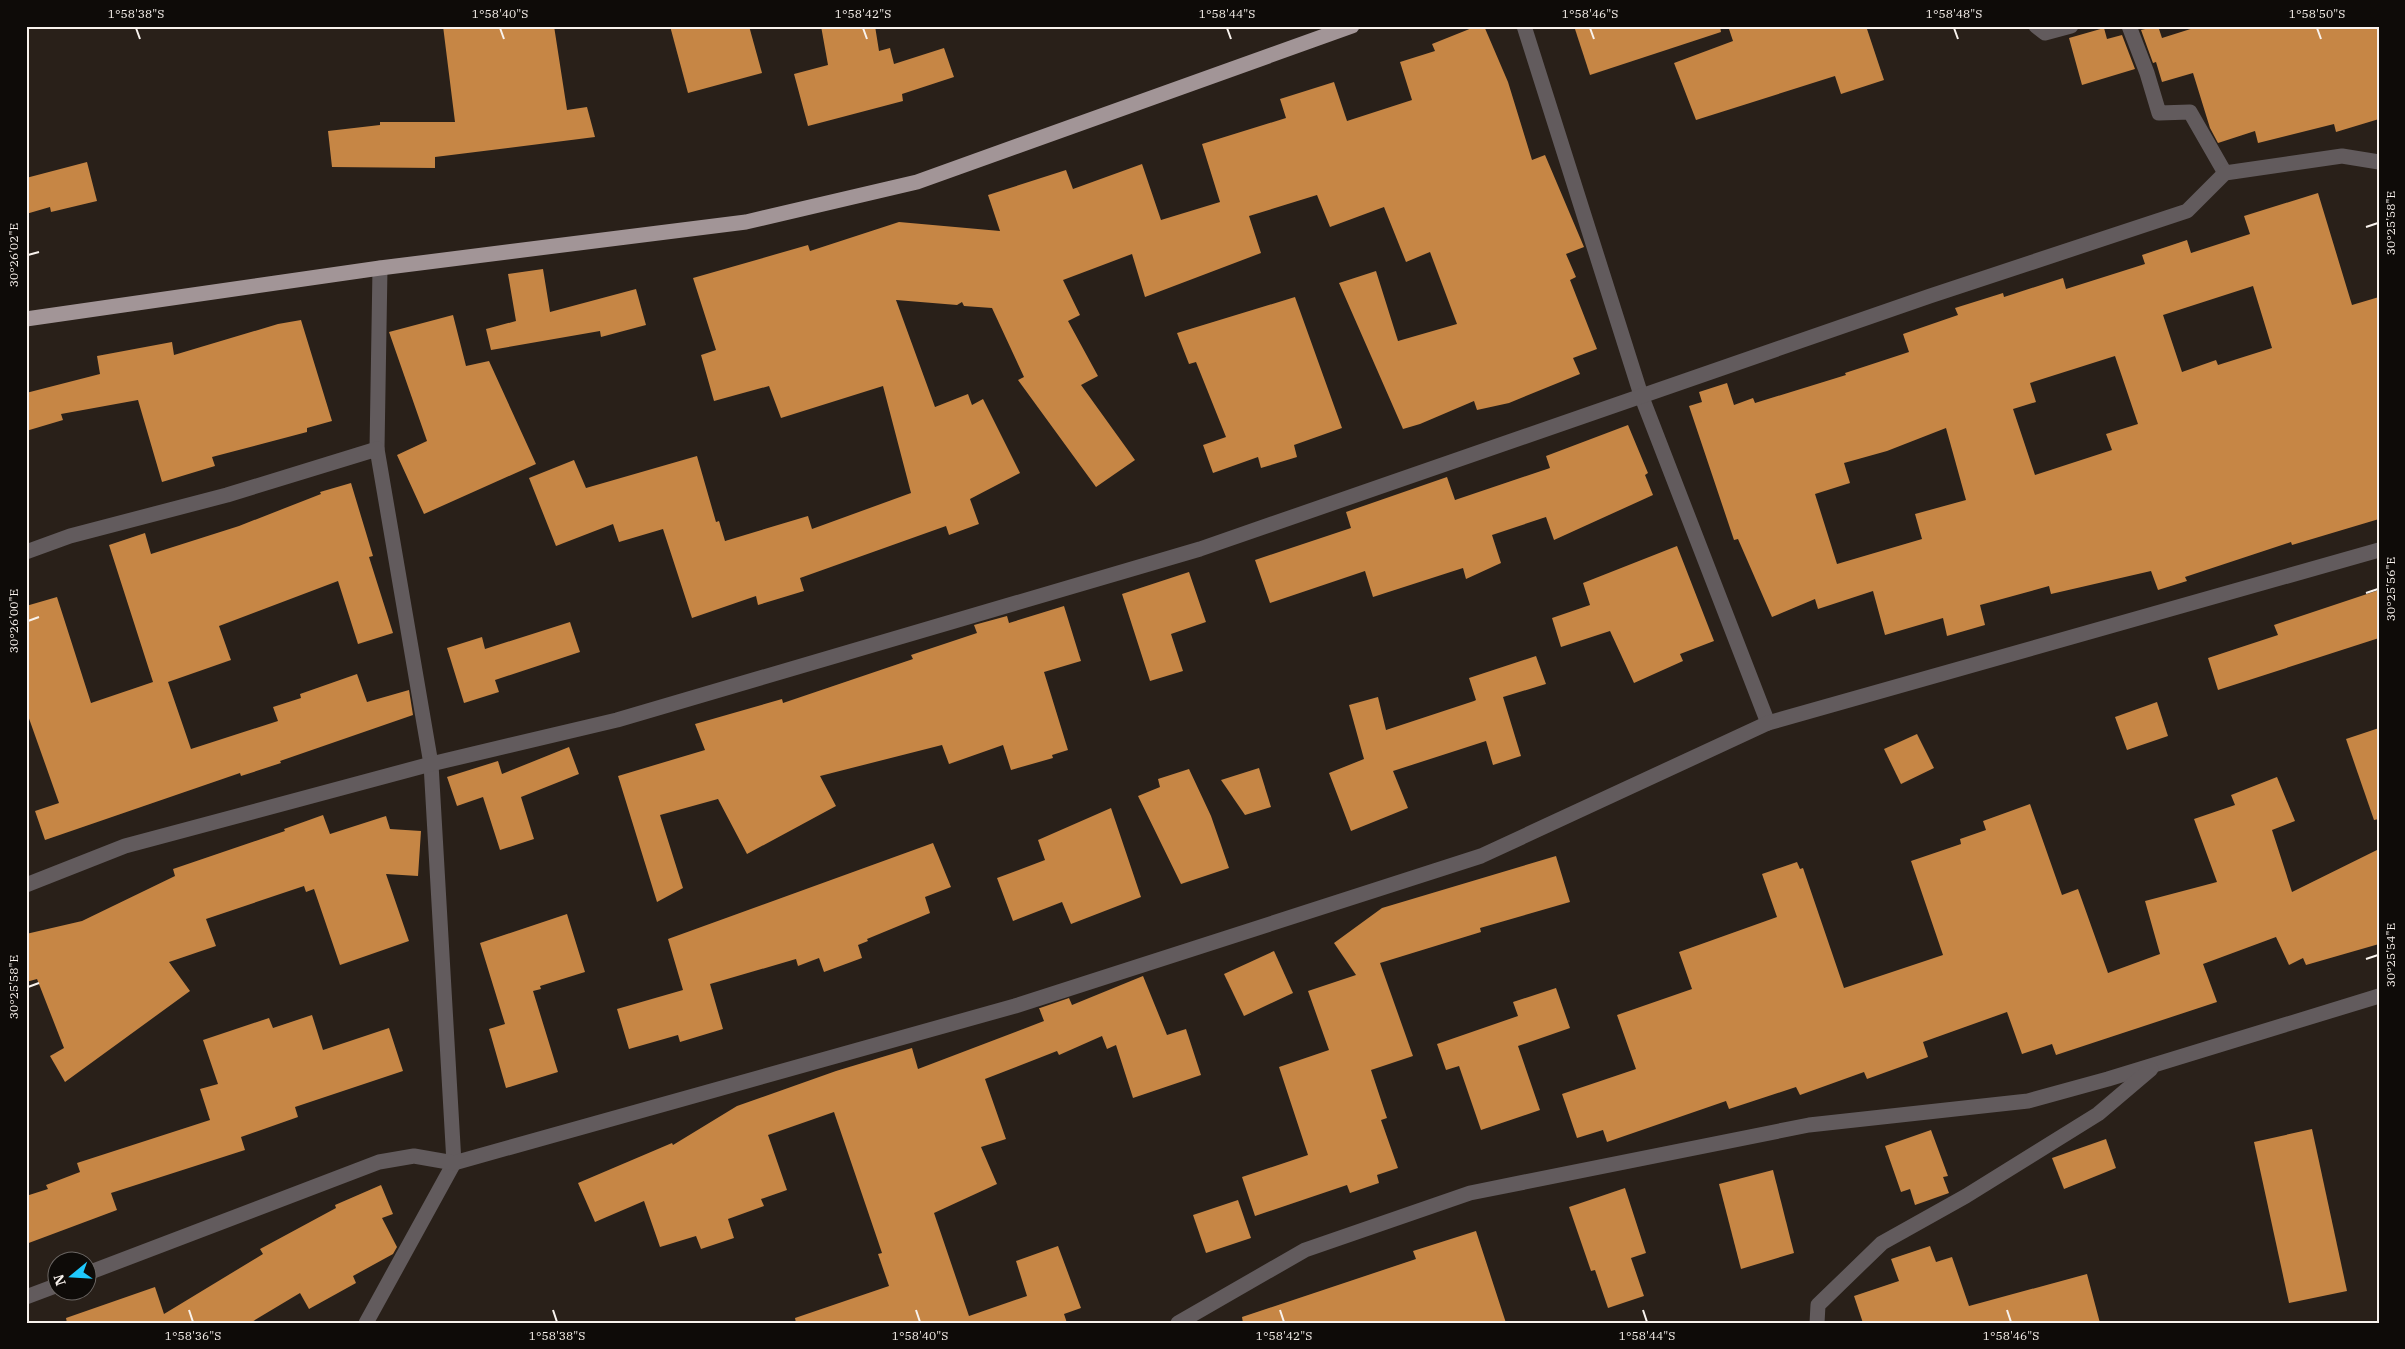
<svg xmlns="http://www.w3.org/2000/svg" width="2405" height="1349" font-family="'IBM Plex Serif',serif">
<rect width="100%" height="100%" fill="#292019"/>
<g fill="#c68645" fill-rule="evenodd">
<polygon points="443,26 554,26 567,110 587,107 595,137 435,157 435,168 332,167 328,131 380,125 380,122 455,122"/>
<polygon points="670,26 749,26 762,73 688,93"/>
<polygon points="821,26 875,26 879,51 890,48 894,64 944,48 954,77 902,94 903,101 808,126 794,74 828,65"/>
<polygon points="1477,26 1484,26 1508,82 1532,160 1545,155 1584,247 1566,254 1576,277 1570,280 1597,349 1573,358 1580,374 1509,403 1477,410 1474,401 1420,424 1403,429 1339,283 1376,271 1398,341 1457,324 1430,252 1406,262 1384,207 1330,227 1317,195 1249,216 1261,253 1145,297 1132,254 1063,280 1080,315 1068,321 1098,376 1081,385 1135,460 1096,487 1018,380 1024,377 992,308 964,306 962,302 957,305 896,300 935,407 968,394 972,405 983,399 1020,473 970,499 979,524 949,535 946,526 800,578 804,591 758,605 756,596 692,618 663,529 619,542 613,524 556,546 529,478 574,460 586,488 697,456 716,522 719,521 725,541 808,516 812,529 911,493 883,386 781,418 769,386 714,401 701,355 716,350 693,278 808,245 810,251 899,222 1000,231 988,195 1066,170 1073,189 1142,164 1161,220 1220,202 1202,144 1286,118 1280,99 1334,82 1347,121 1412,100 1400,62 1435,51 1432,44"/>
<polygon points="1574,26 1720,26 1721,32 1590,75"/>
<polygon points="1728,26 1866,26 1884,80 1841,94 1835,76 1696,120 1674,63 1733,41"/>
<polygon points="2158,26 2162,38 2200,26 2379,26 2379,119 2336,132 2334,124 2258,143 2255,131 2218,143 2210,128 2193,73 2162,82 2156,62 2153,63 2141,30"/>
<polygon points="2104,28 2107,39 2122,35 2135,69 2082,85 2069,38"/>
<polygon points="87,162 97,201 51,212 50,207 26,214 26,178"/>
<path d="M2318,193L2352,305L2379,297V519L2292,545L2291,542L2185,577L2187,581L2158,590L2151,571L2051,594L2049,586L1980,605L1985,625L1947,636L1943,618L1885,635L1873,591L1818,609L1815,599L1772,617L1738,539L1734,540L1689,406L1702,402L1699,392L1727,383L1734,405L1753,398L1755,403L1846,375L1845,373L1909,352L1903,334L1958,315L1955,308L2003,293L2004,297L2063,278L2066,289L2145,264L2142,255L2187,240L2191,253L2250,234L2244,216ZM2253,286L2272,348L2218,365L2216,360L2182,372L2163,315ZM2115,356L2138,424L2106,434L2112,450L2035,475L2013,409L2036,402L2030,383ZM1946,428L1966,500L1915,514L1922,539L1837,564L1815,494L1850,483L1844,463L1887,451Z"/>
<polygon points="543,269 550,312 636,289 646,325 601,337 600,331 491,350 486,329 516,321 508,274"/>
<polygon points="1295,297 1342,428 1294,445 1297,457 1261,468 1258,457 1213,473 1203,445 1226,437 1196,362 1189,364 1177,333"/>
<polygon points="453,315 466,366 489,361 536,464 424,514 397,455 427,441 389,332"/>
<polygon points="301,320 332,421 307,428 307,432 212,457 215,466 162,482 138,400 61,414 63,420 26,431 26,393 100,374 97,356 172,342 174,355 278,324"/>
<polygon points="1628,425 1648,473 1645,475 1653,495 1554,540 1546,517 1492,535 1501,563 1466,579 1463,568 1373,597 1365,571 1270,603 1255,560 1351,528 1346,512 1447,477 1455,500 1550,468 1546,456"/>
<polygon points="351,483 373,556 369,557 393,633 358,644 338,581 219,626 231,660 168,682 191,749 278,721 273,707 301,698 300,694 357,674 367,702 409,690 413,715 280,761 281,763 241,776 240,773 45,840 35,811 59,803 26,710 26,606 57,597 91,703 153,682 109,545 145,533 151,554 239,526 321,494 320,492"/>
<polygon points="1677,546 1714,641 1680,654 1683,661 1634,683 1610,631 1561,647 1552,618 1590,605 1583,583"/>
<polygon points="1189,572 1206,622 1171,634 1183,671 1150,681 1122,594"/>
<polygon points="2379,590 2379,638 2218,690 2208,658 2278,635 2274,625"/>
<polygon points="1064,606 1081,661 1044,672 1068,750 1052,755 1053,758 1011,770 1003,745 949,764 942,745 820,776 836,806 747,854 718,799 660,815 683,888 657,902 618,776 705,750 695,724 782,699 783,703 913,659 911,655 977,633 974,625 1007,616 1009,623"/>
<polygon points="570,622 580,652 495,680 499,692 464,703 447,648 482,637 485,649"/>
<polygon points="1536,656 1546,684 1503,697 1521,756 1493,765 1486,741 1393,771 1408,808 1351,831 1329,773 1364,759 1349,705 1378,697 1386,730 1474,701 1476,700 1469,678"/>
<polygon points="2157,702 2168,736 2127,750 2115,717"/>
<polygon points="2379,728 2379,819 2374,820 2346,739"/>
<polygon points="1917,734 1934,768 1901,784 1884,749"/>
<polygon points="569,747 579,774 521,797 534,839 500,850 483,797 457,806 447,777 498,761 502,774"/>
<polygon points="1259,768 1271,807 1245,815 1221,780"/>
<polygon points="1189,769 1211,816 1229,868 1181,884 1138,796 1160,787 1158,779"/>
<polygon points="2277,777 2295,821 2272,830 2292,892 2379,849 2379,944 2306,965 2303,958 2289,965 2276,937 2203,964 2217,1002 2056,1055 2052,1044 2022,1054 2007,1012 1923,1042 1928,1057 1867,1079 1864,1072 1800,1095 1796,1087 1729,1109 1726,1101 1607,1142 1603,1130 1577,1138 1562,1094 1636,1069 1617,1015 1692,989 1679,952 1777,917 1762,874 1797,862 1800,869 1803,868 1844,988 1943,955 1911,861 1961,844 1960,839 1986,830 1983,821 2030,804 2062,895 2078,889 2108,973 2160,954 2145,901 2217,882 2194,819 2235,805 2231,795"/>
<polygon points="1111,808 1141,897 1071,924 1062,902 1013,921 997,878 1045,860 1038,840"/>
<polygon points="323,815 330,834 386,816 390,829 421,831 418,876 386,874 409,941 340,965 314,889 306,892 304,886 206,919 216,946 169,962 190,991 65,1082 50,1056 64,1048 37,979 26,982 26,934 82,921 175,876 173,869 285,831 284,829"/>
<polygon points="933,843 951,887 925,897 930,913 867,939 868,941 858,945 862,958 824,972 819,958 798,966 796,959 710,984 723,1029 680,1042 678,1035 629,1049 617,1009 683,990 668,939"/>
<polygon points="1556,856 1570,902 1480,928 1481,932 1380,963 1413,1056 1371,1070 1387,1118 1381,1120 1398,1168 1377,1175 1379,1183 1350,1193 1347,1185 1255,1216 1242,1177 1308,1155 1279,1067 1329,1050 1308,991 1356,975 1334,943 1382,908"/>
<polygon points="567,914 585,972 540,986 541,989 533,991 558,1072 506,1088 489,1029 505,1024 480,943"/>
<polygon points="1274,951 1293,993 1244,1016 1224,974"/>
<polygon points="1143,976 1167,1035 1186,1029 1201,1075 1133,1098 1116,1045 1107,1049 1102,1036 1059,1055 1057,1051 985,1079 1006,1139 981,1147 997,1184 934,1213 969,1316 1027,1296 1016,1261 1058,1246 1081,1308 1064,1314 1067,1323 796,1323 795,1318 889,1286 878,1254 882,1253 834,1112 768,1135 787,1190 761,1199 764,1206 728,1219 734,1238 701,1249 696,1236 660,1247 644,1201 595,1222 578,1183 672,1143 673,1145 737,1106 836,1071 912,1048 918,1069 1044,1021 1039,1008 1040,1008 1069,998 1072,1005"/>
<polygon points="1556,988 1570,1028 1518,1046 1540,1110 1481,1130 1459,1066 1446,1070 1437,1044 1518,1016 1513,1002"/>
<polygon points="312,1015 323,1050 389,1028 403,1071 295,1107 298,1117 241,1137 245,1150 111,1193 117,1210 26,1244 26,1196 48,1189 46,1185 80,1172 77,1163 210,1120 200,1089 218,1084 203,1040 269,1018 273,1028"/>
<polygon points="2312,1129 2347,1291 2289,1303 2254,1142"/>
<polygon points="1931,1130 1948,1176 1943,1177 1949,1193 1915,1205 1910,1189 1901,1192 1885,1146"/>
<polygon points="2106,1139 2116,1168 2064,1189 2052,1158"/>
<polygon points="1773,1170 1794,1253 1741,1269 1719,1184"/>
<polygon points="381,1185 393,1214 382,1218 397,1247 393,1254 353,1276 356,1283 309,1309 300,1293 250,1323 67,1323 66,1318 155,1287 164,1314 263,1254 260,1249 336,1208 335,1205"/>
<polygon points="1625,1188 1646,1253 1631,1258 1644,1296 1608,1308 1595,1270 1591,1271 1569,1207"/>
<polygon points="1238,1200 1251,1238 1206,1253 1193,1215"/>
<polygon points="1476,1231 1506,1323 1243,1323 1242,1317 1416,1259 1413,1251"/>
<polygon points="1930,1246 1936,1262 1952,1257 1969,1306 2087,1274 2100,1323 1863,1323 1854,1296 1899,1281 1891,1259"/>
</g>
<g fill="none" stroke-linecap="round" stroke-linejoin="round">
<g stroke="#625b5d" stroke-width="15">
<polyline points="1524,26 1641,395 1768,723"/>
<polyline points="2036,26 2045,33 2071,26"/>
<polyline points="2129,26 2147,73 2159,113 2190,112 2225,173"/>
<polyline points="377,449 380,268"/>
<polyline points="26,552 70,536 227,495 377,449 431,764 454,1163 366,1323"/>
<polyline points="26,885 125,846 431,764 617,720 1200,549 1930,296 2187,211 2225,173 2342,156 2379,162"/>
<polyline points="88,1273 379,1162 414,1156 454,1163 1015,1006 1481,856 1768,723 2379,550"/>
<polyline points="26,1297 58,1285"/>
<polyline points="1178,1323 1305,1250 1470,1193 1809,1125 2028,1101 2108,1079 2379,996"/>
<polyline points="1817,1323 1818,1305 1882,1243 1966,1196 2098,1114 2151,1069"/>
</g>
<polyline stroke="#a29597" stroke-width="15" points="26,319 380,268 746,222 917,182 1352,26"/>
</g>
<path fill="none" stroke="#f8f2ed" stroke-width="2" d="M136,28L140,39M500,28L504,39M863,28L867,39M1227,28L1231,39M1590,28L1594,39M1954,28L1958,39M2317,28L2321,39M2366,227L2378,223M28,255L39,252M2366,593L2378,589M28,621L39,617M2366,959L2378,955M28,987L39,983M189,1310L193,1322M553,1310L557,1322M916,1310L920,1322M1280,1310L1284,1322M1643,1310L1647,1322M2007,1310L2011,1322"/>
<rect width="2405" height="1349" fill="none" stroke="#0e0b08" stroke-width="55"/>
<g transform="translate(72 1276) rotate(252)"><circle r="24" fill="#0e0b08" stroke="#6c6764"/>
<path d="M0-4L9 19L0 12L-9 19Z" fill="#1fc9fd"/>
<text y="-8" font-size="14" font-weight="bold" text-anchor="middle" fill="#f8f2ed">N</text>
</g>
<rect x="28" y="28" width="2350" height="1294" fill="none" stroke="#f8f2ed" stroke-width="2"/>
<g font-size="12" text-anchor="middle" fill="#f8f2ed">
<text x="136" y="18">1°58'38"S</text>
<text x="500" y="18">1°58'40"S</text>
<text x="863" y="18">1°58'42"S</text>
<text x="1227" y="18">1°58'44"S</text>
<text x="1590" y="18">1°58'46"S</text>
<text x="1954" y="18">1°58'48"S</text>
<text x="2317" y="18">1°58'50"S</text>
<text transform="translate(2391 223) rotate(-90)" y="4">30°25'58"E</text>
<text transform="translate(14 255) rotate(-90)" y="4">30°26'02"E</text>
<text transform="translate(2391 589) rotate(-90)" y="4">30°25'56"E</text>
<text transform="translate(14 621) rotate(-90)" y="4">30°26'00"E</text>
<text transform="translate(2391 955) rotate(-90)" y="4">30°25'54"E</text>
<text transform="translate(14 987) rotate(-90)" y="4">30°25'58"E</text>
<text x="193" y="1340">1°58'36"S</text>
<text x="557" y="1340">1°58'38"S</text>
<text x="920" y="1340">1°58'40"S</text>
<text x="1284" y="1340">1°58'42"S</text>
<text x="1647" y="1340">1°58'44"S</text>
<text x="2011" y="1340">1°58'46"S</text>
</g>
</svg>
